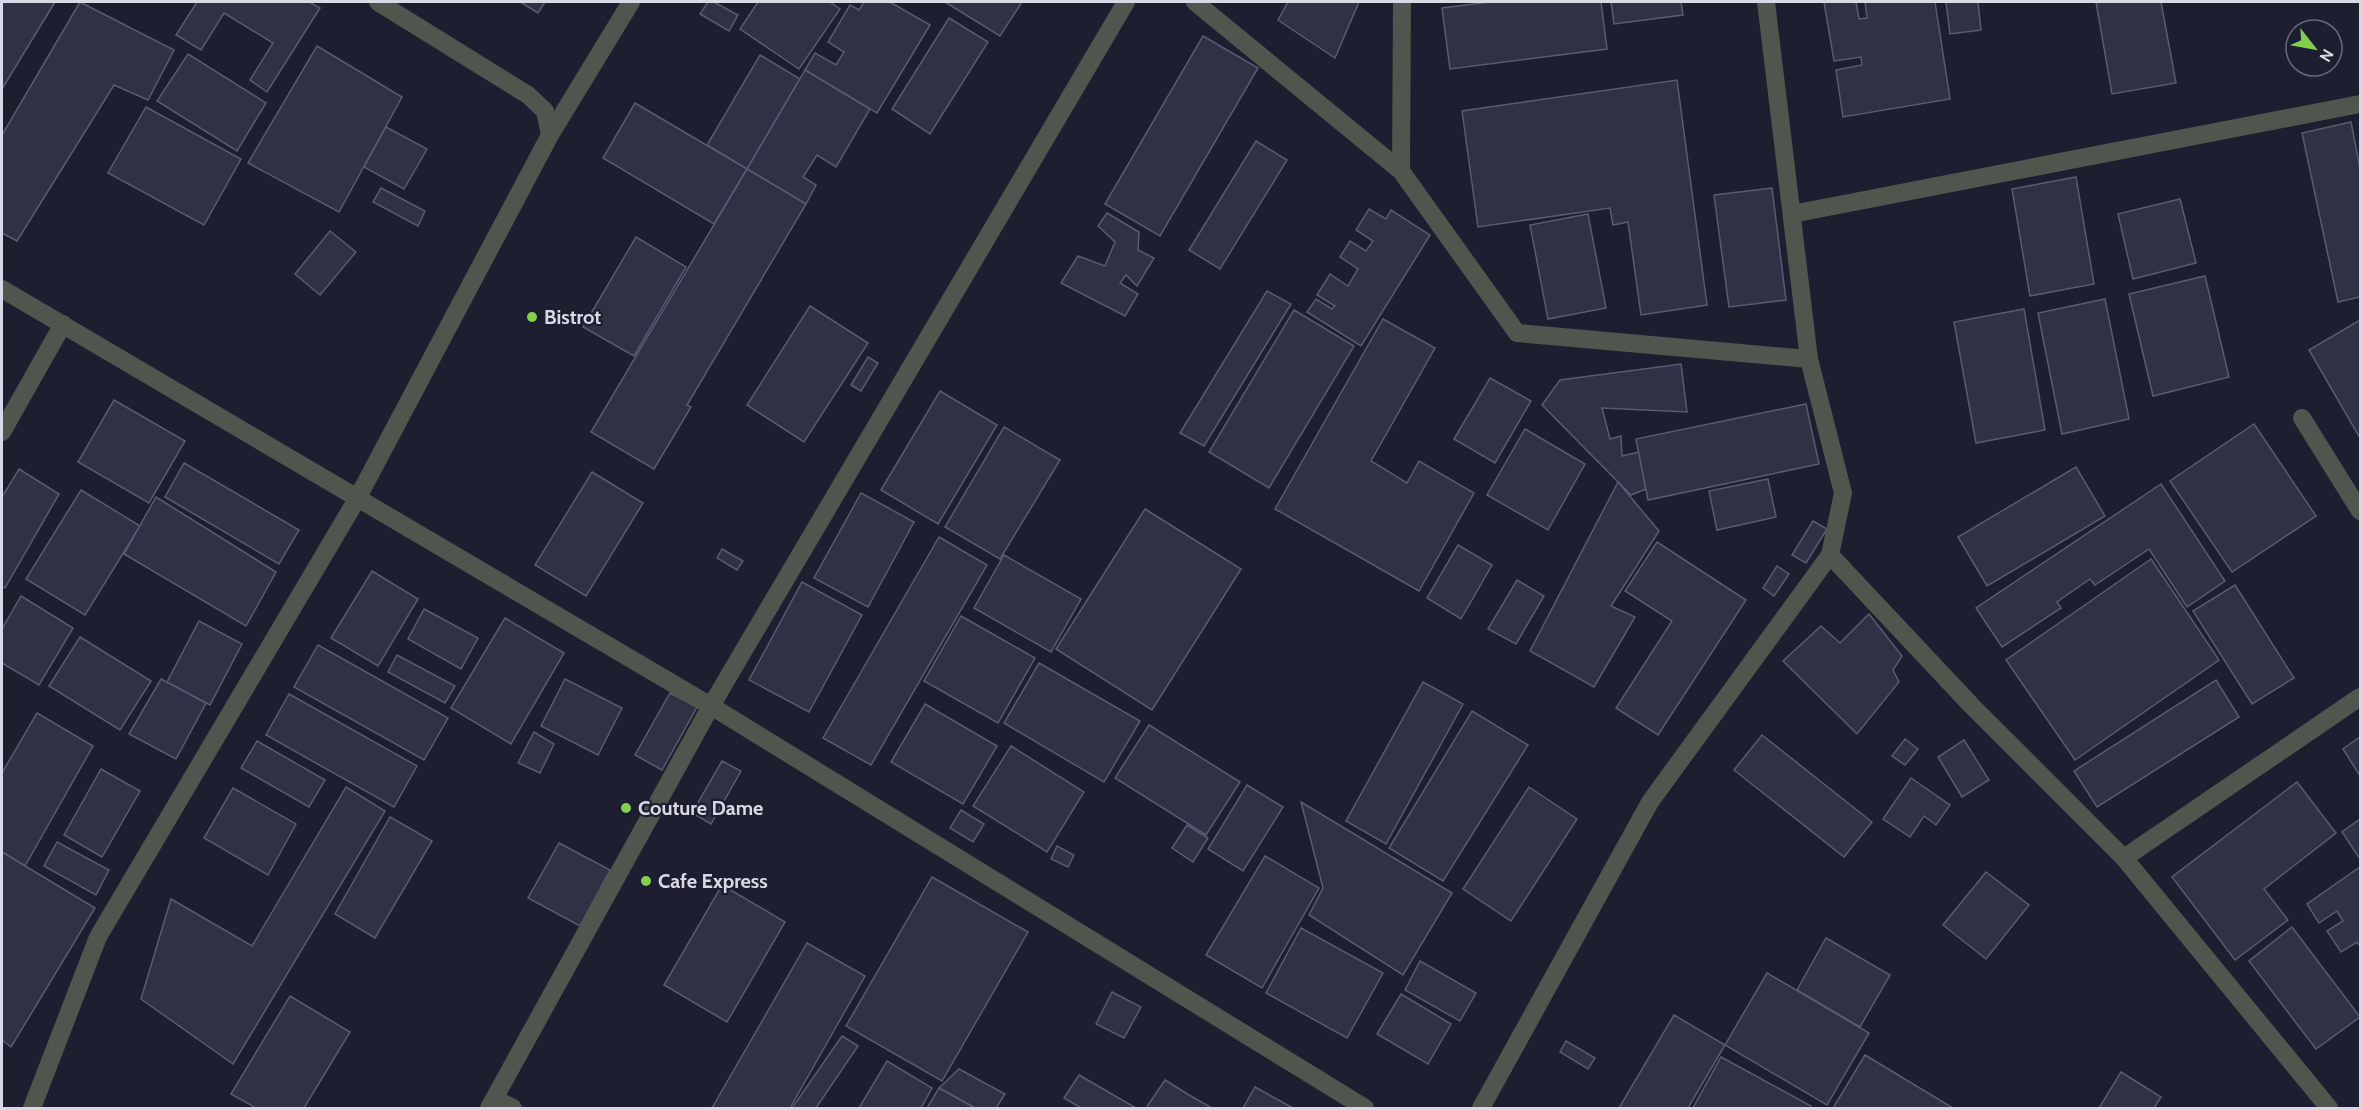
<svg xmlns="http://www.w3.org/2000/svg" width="2362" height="1110" font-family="Cabin,sans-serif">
<rect width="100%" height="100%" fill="#1d1e30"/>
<g fill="#303144" stroke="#595b70" stroke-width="1.5">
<polygon points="2,2 55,2 2,89"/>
<polygon points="80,2 174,50 148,100 114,85 17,241 2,233 2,135"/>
<polygon points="197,2 309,2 320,8 267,92 250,80 273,43 224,13 201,50 176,35"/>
<polygon points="520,2 545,2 538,13"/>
<polygon points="708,2 714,2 738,15 729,31 700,14"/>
<polygon points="758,2 830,2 840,9 799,69 740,29"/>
<polygon points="864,2 890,2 930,25 877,113 805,70 815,53 836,65 844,52 828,42 850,5 859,10"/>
<polygon points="945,2 1022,2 1000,36"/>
<polygon points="1288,2 1359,2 1335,58 1278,20"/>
<polygon points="1490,2 1601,2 1607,49 1450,69 1442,8"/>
<polygon points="1611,2 1681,2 1683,15 1614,24"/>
<polygon points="1824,2 1856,2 1859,19 1867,18 1865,2 1935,2 1950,99 1843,117 1836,70 1862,65 1861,57 1834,61"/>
<polygon points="1946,2 1978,2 1981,30 1950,34"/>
<polygon points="2096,2 2161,2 2176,83 2112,94"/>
<polygon points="949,18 988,42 930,134 892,109"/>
<polygon points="1203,36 1258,68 1160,236 1105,204"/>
<polygon points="317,46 402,97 339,212 248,163"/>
<polygon points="188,54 266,103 237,151 157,101"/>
<polygon points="760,55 800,79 747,169 707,145"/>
<polygon points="805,70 870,109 836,167 817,155 803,177 816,185 806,204 747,169"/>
<polygon points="1677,80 1707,305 1641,315 1628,222 1613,225 1610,208 1478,227 1462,111"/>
<polygon points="635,103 747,169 714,224 603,158"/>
<polygon points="146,107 241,159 204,225 108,173"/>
<polygon points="2351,122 2360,168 2360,297 2338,302 2302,133"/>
<polygon points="386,127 427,149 404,189 364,167"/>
<polygon points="1256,141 1287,160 1220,269 1189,250"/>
<polygon points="747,169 806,204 687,405 691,407 654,469 591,432"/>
<polygon points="2076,177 2094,284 2030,296 2012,189"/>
<polygon points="381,188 425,211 418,226 373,202"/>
<polygon points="1772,188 1786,300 1729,307 1714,195"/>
<polygon points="2180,199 2196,263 2133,279 2118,214"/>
<polygon points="1369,209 1386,219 1391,210 1430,235 1361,346 1307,312 1316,299 1332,309 1335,306 1317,295 1330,274 1348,286 1358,269 1340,257 1350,241 1366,251 1373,241 1356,230"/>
<polygon points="1107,213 1139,232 1138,250 1154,258 1137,286 1126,275 1120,283 1138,294 1125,316 1061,283 1078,256 1105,266 1115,242 1098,226"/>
<polygon points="1588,214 1606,308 1548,319 1530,225"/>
<polygon points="330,231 356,252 320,295 295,274"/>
<polygon points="636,237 686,267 634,356 583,327"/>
<polygon points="2205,276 2229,377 2153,396 2129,294"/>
<polygon points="1267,291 1291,304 1204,446 1180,433"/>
<polygon points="2105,299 2129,419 2062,434 2038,313"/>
<polygon points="810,306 868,343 804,442 747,405"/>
<polygon points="2024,309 2045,430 1976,443 1954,322"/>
<polygon points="1294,310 1354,346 1269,488 1209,452"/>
<polygon points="1383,319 1435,348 1371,461 1407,483 1419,461 1474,493 1419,591 1275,509"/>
<polygon points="2360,320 2360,438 2309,350"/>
<polygon points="868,357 878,363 861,391 851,385"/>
<polygon points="1681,364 1687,412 1602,408 1610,439 1621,436 1622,456 1639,452 1646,489 1631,495 1542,405 1560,380"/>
<polygon points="1490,378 1531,401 1495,463 1454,439"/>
<polygon points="940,391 997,425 938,524 881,490"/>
<polygon points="114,400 185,441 149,503 78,462"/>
<polygon points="1806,404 1819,464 1648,500 1636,439"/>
<polygon points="2254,424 2316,516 2232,572 2170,481"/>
<polygon points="1004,427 1060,460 1000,559 945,527"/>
<polygon points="1525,429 1585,464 1548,530 1487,495"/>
<polygon points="184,463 299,530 279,564 165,497"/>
<polygon points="2076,467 2105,516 1987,586 1958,537"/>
<polygon points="19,469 59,494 5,588 2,586 2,497"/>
<polygon points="592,472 643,503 586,596 535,565"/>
<polygon points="1768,479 1776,517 1717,530 1709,491"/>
<polygon points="1618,482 1659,531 1611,606 1635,617 1594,687 1530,651"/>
<polygon points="2161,484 2225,581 2187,607 2149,549 2095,585 2090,579 2057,602 2061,608 2002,647 1976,608"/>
<polygon points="81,490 140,526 85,615 26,579"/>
<polygon points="861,493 914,522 868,607 814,578"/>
<polygon points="156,497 276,572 246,626 124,554"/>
<polygon points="1145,509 1241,569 1152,710 1056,649"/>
<polygon points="1813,521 1827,529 1806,563 1792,555"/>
<polygon points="939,537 987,565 871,765 823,738"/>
<polygon points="1657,542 1746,600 1658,735 1616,708 1672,621 1625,591"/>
<polygon points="1458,545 1492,565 1461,619 1427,598"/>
<polygon points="722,549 743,561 737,570 717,558"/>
<polygon points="1004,555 1081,599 1051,652 974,608"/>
<polygon points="2151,559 2219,660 2075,760 2006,660"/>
<polygon points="1777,566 1789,574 1774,596 1763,588"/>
<polygon points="372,571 418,599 378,666 331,638"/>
<polygon points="1517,580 1544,596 1516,644 1488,629"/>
<polygon points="802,582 862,615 809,712 749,680"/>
<polygon points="2235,585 2294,678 2252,704 2193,611"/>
<polygon points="21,596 73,628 39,685 2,663 2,629"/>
<polygon points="424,609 478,638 461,669 408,639"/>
<polygon points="1869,614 1902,656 1893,670 1899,682 1857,734 1783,661 1821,626 1840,643"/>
<polygon points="961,616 1035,658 998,723 924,681"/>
<polygon points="505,618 564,653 511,744 451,708"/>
<polygon points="199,621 242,644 210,705 167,682"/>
<polygon points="80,637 151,681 120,730 49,686"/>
<polygon points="318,645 448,718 424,760 294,687"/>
<polygon points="397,655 455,686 445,703 388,672"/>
<polygon points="1039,663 1140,721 1104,782 1004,723"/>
<polygon points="161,679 206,703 176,759 129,734"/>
<polygon points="565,679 622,708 598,755 541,726"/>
<polygon points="2216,680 2239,717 2097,807 2074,771"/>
<polygon points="1423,682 1463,704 1386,844 1346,821"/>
<polygon points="670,693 697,707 662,770 635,755"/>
<polygon points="289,694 417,766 394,807 266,735"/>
<polygon points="925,704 997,746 963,804 891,762"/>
<polygon points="1472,711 1528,745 1443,881 1389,848"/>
<polygon points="37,713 93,746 25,866 2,852 2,773"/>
<polygon points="1149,725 1240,782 1206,835 1115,778"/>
<polygon points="534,732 554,744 540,773 518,763"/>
<polygon points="1762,735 1872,822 1844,857 1734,770"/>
<polygon points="2360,737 2360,776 2343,749"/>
<polygon points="1905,739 1918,749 1905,765 1892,756"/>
<polygon points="1964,740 1989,780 1962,797 1938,757"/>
<polygon points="257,741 325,780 309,807 241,768"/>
<polygon points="1011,746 1084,792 1047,852 973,806"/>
<polygon points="722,761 741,771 711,824 692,813"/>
<polygon points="101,769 140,791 102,857 64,835"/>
<polygon points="1911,778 1950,805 1936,825 1924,816 1910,837 1883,819"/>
<polygon points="2297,782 2336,833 2264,889 2288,920 2235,960 2172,877"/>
<polygon points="1247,785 1283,807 1243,871 1208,849"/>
<polygon points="346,787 385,811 233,1064 141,999 171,899 252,946"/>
<polygon points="1529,787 1577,819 1511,921 1463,889"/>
<polygon points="233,788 296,824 268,875 204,838"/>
<polygon points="1301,802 1452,893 1403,975 1309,915 1323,888"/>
<polygon points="961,810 984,824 973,842 950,828"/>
<polygon points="390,817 432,841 375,938 335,914"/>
<polygon points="2360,819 2360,859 2342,832"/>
<polygon points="1187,825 1208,838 1193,862 1172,848"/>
<polygon points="57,842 109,870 96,895 44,866"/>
<polygon points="559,843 610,870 580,926 528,898"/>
<polygon points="1057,846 1074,855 1068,867 1051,859"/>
<polygon points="2,852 95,908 11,1047 2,1040"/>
<polygon points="1265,856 1319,888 1262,988 1206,955"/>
<polygon points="2360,867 2360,946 2357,942 2341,952 2327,931 2343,921 2337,911 2319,923 2307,904"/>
<polygon points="1986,872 2029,905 1986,959 1943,925"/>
<polygon points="932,877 1028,932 942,1081 846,1026"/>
<polygon points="722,885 785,922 727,1022 664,985"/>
<polygon points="2292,927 2360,1017 2316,1049 2249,961"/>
<polygon points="1301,928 1383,973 1347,1038 1266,993"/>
<polygon points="1826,938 1890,975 1860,1027 1797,990"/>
<polygon points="807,943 865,976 790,1108 712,1108"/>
<polygon points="1420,961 1476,993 1460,1021 1405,990"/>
<polygon points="1767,973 1869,1033 1827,1105 1725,1045"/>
<polygon points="1112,992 1141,1007 1124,1038 1096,1024"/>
<polygon points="1401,994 1451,1024 1428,1064 1377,1034"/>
<polygon points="290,996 350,1032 304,1108 256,1108 231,1094"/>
<polygon points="1674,1015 1725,1045 1688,1108 1619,1108"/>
<polygon points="842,1036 858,1046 816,1108 792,1108"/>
<polygon points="1566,1041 1595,1058 1588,1069 1560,1052"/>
<polygon points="1865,1055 1953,1108 1833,1108"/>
<polygon points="1721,1057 1811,1106 1810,1108 1693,1108"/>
<polygon points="887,1061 932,1088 921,1108 859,1108"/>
<polygon points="959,1069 1005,1094 996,1108 975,1108 939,1088"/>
<polygon points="2121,1072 2161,1097 2154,1108 2099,1108"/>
<polygon points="1079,1075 1136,1108 1081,1108 1064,1098"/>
<polygon points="1165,1080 1189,1095 1212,1108 1146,1108"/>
<polygon points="1255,1087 1293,1108 1243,1108"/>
<polygon points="939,1088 975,1108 927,1108"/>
</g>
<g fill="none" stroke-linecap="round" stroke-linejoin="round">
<g stroke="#50554d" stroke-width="18">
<polyline points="378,2 528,95 545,111 550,135"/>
<polyline points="1195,2 1401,171 1517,333 1809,359"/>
<polyline points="1401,171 1402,2"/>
<polyline points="1792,214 2360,104"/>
<polyline points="2,289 711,706 1365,1108"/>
<polyline points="2302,418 2360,511"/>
<polyline points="2,432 63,324"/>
<polyline points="1830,555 1971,705 2124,858 2329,1108"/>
<polyline points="2124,858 2360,697"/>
<polyline points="495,1099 513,1108"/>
<polyline points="32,1108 98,937 357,499 550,135 631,2"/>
<polyline points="489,1108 711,706 1126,2"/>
<polyline points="1481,1108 1650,802 1830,555 1843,493 1809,359 1766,2"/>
</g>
</g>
<g fill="#84cf4d" stroke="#1d1e30" stroke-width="2">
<circle cx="532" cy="317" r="6"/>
<circle cx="626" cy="808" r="6"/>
<circle cx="646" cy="881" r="6"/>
</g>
<g text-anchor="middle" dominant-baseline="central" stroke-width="4.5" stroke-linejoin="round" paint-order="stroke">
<g font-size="20" font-weight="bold" fill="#d8d9e6" stroke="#1d1e30" text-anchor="start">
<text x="544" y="317">Bistrot</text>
<text x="638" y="808">Couture Dame</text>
<text x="658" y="881">Cafe Express</text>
</g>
</g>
<rect width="2362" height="1110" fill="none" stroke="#d8d9e6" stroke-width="6"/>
<g transform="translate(2314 48) rotate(121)"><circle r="28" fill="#1d1e30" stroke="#686979" stroke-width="1.5"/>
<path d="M0-4.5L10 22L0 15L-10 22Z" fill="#84cf4d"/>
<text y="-9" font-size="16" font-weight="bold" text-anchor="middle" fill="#d8d9e6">N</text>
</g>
</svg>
